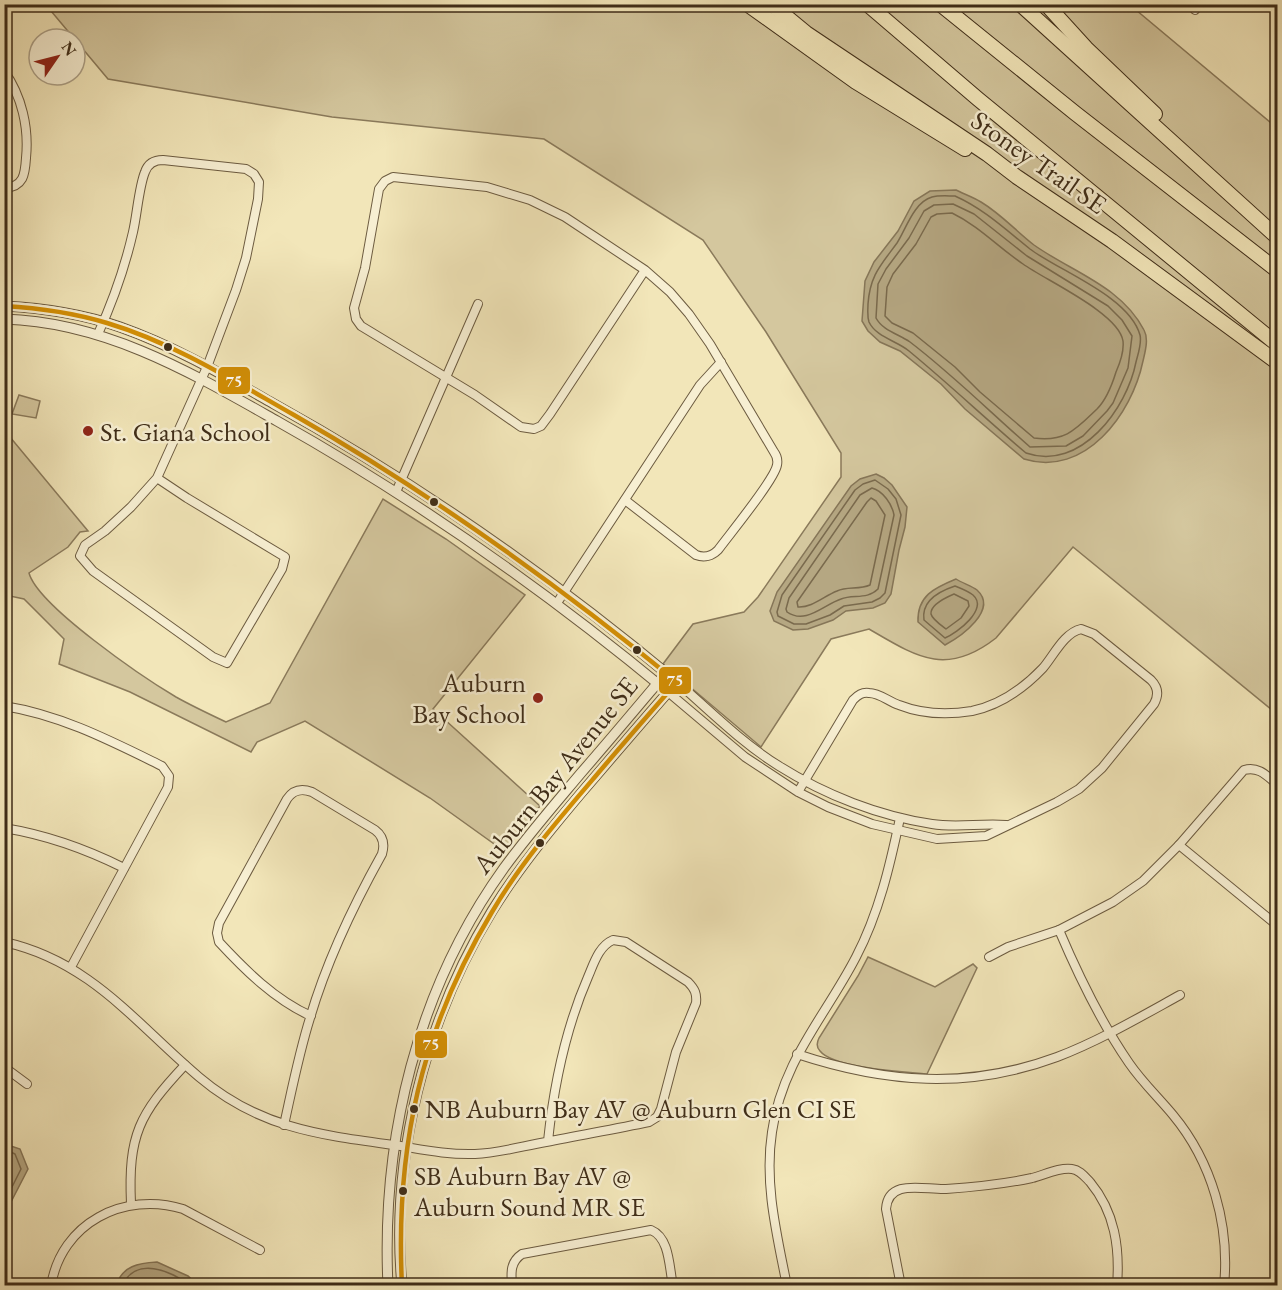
<svg xmlns="http://www.w3.org/2000/svg" width="1282" height="1290" font-family="'EB Garamond',serif">
<rect width="100%" height="100%" fill="#f2e6b9"/>
<filter id="stains"><feTurbulence type="fractalNoise" baseFrequency=".00333" numOctaves="4"/><feColorMatrix values="0 0 0 0 .2 0 0 0 0 .09 0 0 0 0 .02 0 0 0 .5 -.17"/></filter>
<radialGradient id="worn" r=".72"><stop offset=".6" stop-color="#630" stop-opacity="0"/><stop offset="1" stop-color="#630" stop-opacity=".3"/></radialGradient>
<g fill="#d4c79e" stroke="#8a7a5b" stroke-width="1.5">
<path d="M46,5H1130L1277,128V714L1073,547L996,638C946,677 917,657 869,629L831,639L761,747L663,664L693,624L744,612L758,597L841,477V453L766,332L703,240L544,139L332,117L108,79Z"/>
<polygon points="19,395 40,401 36,418 12,414"/>
<path d="M5,431L88,531L80,532L68,547L29,573C38,606 144,678 176,697C192,706 209,714 226,722L270,703L383,499L446,539L525,595L433,709L540,806L504,851L430,798L305,721L257,742L251,752L130,692L59,664L64,639L24,599L5,595Z"/>
<path d="M868,957L935,987L973,964L977,968L927,1074C905,1072 833,1068 820,1051C816,1047 817,1042 819,1038L858,976Z"/>
</g>
<g fill="#b5a782" stroke="#867658" stroke-width="1.5">
<path d="M956,190C964,194 973,197 981,202C1001,214 1016,231 1034,245C1072,272 1121,286 1144,330C1149,339 1145,352 1143,361C1132,414 1085,478 1024,459L965,409L941,384L900,351L880,342L868,331L862,321L865,281L874,262L898,231L914,201L930,191Z"/>
<polygon points="876,474 884,478 892,485 907,507 905,527 899,550 891,594 885,603 873,608 846,611 833,620 808,629 793,630 774,621 770,611 777,592 851,486 860,479"/>
<path d="M956,579C962,583 972,586 977,590C999,610 960,637 945,645L918,622C917,596 934,588 956,579Z"/>
<polygon points="5,1144 20,1149 28,1169 11,1202 5,1220"/>
<path d="M157,1262L188,1276L198,1285H116C123,1266 138,1263 157,1262Z"/>
</g>
<g fill="none" stroke-linecap="round" stroke-linejoin="round">
<g stroke="#7a6a4d" stroke-width="1.5">
<path d="M955,196C984,209 1005,229 1030,249C1059,271 1129,296 1140,335C1142,343 1138,354 1136,362C1127,408 1081,472 1026,453C987,420 949,384 909,351C897,341 876,337 869,322C867,316 868,309 868,304C870,275 881,265 897,243C906,229 914,202 932,197C939,195 948,196 955,196Z"/>
<path d="M953,204L974,214L1027,256L1108,306L1122,320L1132,336L1128,368L1113,403L1107,411L1083,436L1066,446L1030,447C990,412 952,374 910,342C899,334 883,331 876,318L878,284L886,269L909,238L924,211L934,205Z"/>
<path d="M952,213C979,226 998,247 1023,264C1045,280 1119,313 1123,341C1124,350 1120,363 1116,372C1112,385 1107,399 1097,409C1076,429 1066,442 1034,438L980,392L955,367L913,333L892,323L885,316L887,287L893,274L916,244L931,217L937,214Z"/>
<polygon points="875,480 888,489 896,499 901,515 885,593 880,598 872,602 844,606 830,615 806,624 794,624 778,616 777,612 782,595 855,490 863,484"/>
<path d="M872,488C883,491 892,504 894,515L878,589C867,600 853,594 841,599C823,605 806,625 787,612L786,609L789,598L860,495Z"/>
<path d="M871,498L876,501L885,515L870,585C859,590 847,586 837,591C824,596 812,608 798,607L797,602L867,502Z"/>
<path d="M955,586C960,588 968,591 973,595C989,609 957,633 945,638L924,620C921,601 940,591 955,586Z"/>
<path d="M954,594L968,601L969,606L961,618L946,629C942,626 932,619 931,614C930,605 947,597 954,594Z"/>
<polyline points="4,1149 15,1154 21,1169 4,1203"/>
<path d="M123,1286C133,1256 173,1270 189,1286"/>
</g>
<defs>
<g id="minor">
<polyline points="1195,10 1200,4"/>
<path d="M4,71C22,96 29,128 26,158C25,174 24,187 4,188"/>
<path d="M98,334C113,301 125,267 133,232C137,215 139,186 145,172C148,163 155,160 163,160L246,169L254,174L259,182L258,199L246,258L236,290L207,367L157,478L131,507L105,531L85,545L80,556L93,571L213,657L227,663L282,569L285,557L187,498L157,478"/>
<polyline points="396,492 478,304"/>
<path d="M625,500L696,555C704,558 712,556 718,550C729,535 775,479 777,465C778,460 777,456 774,452L710,344L689,314L670,292L645,270L565,217L530,200L487,187L393,177L385,181L379,189L365,268L354,308L356,319L361,326L475,395L521,427L534,429L541,426L550,414L645,270"/>
<polyline points="557,603 700,385 721,362"/>
<path d="M677,682C710,711 742,743 779,766C825,795 879,816 932,824C956,828 981,823 1006,825"/>
<path d="M668,692L745,757L798,792L828,807L872,824L937,839L986,836L1057,802L1079,789L1102,768L1154,704C1159,695 1158,687 1151,680L1094,634L1081,629C1064,633 1054,655 1043,668C1024,688 1000,705 972,711C948,715 922,714 899,705C889,702 880,693 869,693C862,692 858,695 853,700L798,792"/>
<path d="M4,706C61,715 111,741 162,766L169,776L168,787L71,967"/>
<path d="M4,828C47,835 86,849 124,868"/>
<polyline points="1179,845 1278,926"/>
<path d="M4,942C91,961 136,1024 199,1077C259,1128 320,1135 394,1145C420,1149 447,1155 475,1154C499,1153 523,1146 546,1142C581,1135 615,1129 649,1122L657,1117L661,1109L676,1052L696,1003C697,994 695,989 688,982L626,942L613,940C599,946 594,963 588,977C565,1030 554,1084 548,1141"/>
<polyline points="989,957 1008,947 1059,930"/>
<path d="M797,1054C885,1083 968,1090 1057,1057C1099,1041 1140,1017 1180,995"/>
<polyline points="4,1067 27,1084"/>
<path d="M284,1125C292,1089 299,1053 310,1018C327,960 353,906 382,854C385,844 383,836 375,830L312,792C301,788 293,790 287,799L219,923L217,933L219,942C245,970 275,1000 311,1016"/>
<path d="M131,1204C128,1135 139,1114 185,1065"/>
<path d="M51,1286C61,1223 124,1191 183,1209L260,1250"/>
<path d="M512,1286C511,1273 510,1262 522,1254L651,1230C670,1238 669,1267 673,1286"/>
<path d="M787,1286C777,1235 764,1184 772,1132C782,1061 825,1017 856,957C879,913 890,865 900,818"/>
<path d="M901,1286L886,1209C888,1178 924,1190 946,1189C975,1187 1004,1184 1032,1178C1044,1175 1060,1167 1072,1169C1080,1170 1085,1177 1090,1182C1115,1212 1120,1248 1117,1286"/>
<path d="M1224,1286C1230,1225 1212,1162 1173,1115C1158,1097 1142,1082 1129,1063C1100,1021 1079,977 1059,930L1113,902L1143,881L1179,845L1244,770C1259,766 1267,776 1278,785"/>
</g>
<g id="tertiary">
<path d="M4,306C44,308 83,314 120,327C174,346 225,376 274,404C417,483 551,577 677,682C645,718 614,755 582,792C550,830 518,869 492,911C425,1020 390,1158 402,1286"/>
<path d="M4,319C106,322 192,373 277,421C416,499 546,591 668,692"/>
<path d="M388,1286C381,1138 417,989 504,868C528,835 555,804 581,773C608,742 634,711 661,679"/>
</g>
<g id="motorway">
<polyline points="747,4 856,82 965,149"/>
<polyline points="771,4 806,33 987,154 1017,177 1112,241 1278,363"/>
<polyline points="867,4 978,99 1278,345"/>
<polyline points="940,4 1075,113 1278,271"/>
<polyline points="1020,4 1278,238"/>
<polyline points="1046,4 1086,48 1155,114"/>
</g>
</defs>
<use href="#minor" stroke="#6c5b40" stroke-width="10"/>
<use href="#tertiary" stroke="#6c5b40" stroke-width="11"/>
<use href="#motorway" stroke="#3f2d18" stroke-width="16"/>
<use href="#minor" stroke="#f7efd2" stroke-width="8"/>
<use href="#tertiary" stroke="#f7efd2" stroke-width="9"/>
<use href="#motorway" stroke="#f2e6b9" stroke-width="14"/>
<defs>
<path id="bus-1" d="M4,306C39,308 74,313 107,323C174,343 234,381 294,415C430,493 556,583 677,682C649,714 621,746 594,778C558,820 520,864 492,912C421,1030 395,1148 402,1286"/>
</defs>
<use href="#bus-1" stroke="#f7efd2" stroke-width="9"/>
<use href="#bus-1" stroke="#d28e05" stroke-width="4.5"/>
</g>
<g fill="#3f2d18" stroke="#f7efd2" stroke-width="2">
<circle cx="168" cy="347" r="5"/>
<circle cx="434" cy="502" r="5"/>
<circle cx="637" cy="650" r="5"/>
<circle cx="540" cy="843" r="5"/>
<circle cx="414" cy="1109" r="5"/>
<circle cx="403" cy="1191" r="5"/>
</g>
<g fill="#8f2418" stroke="#f7efd2" stroke-width="2">
<circle cx="88" cy="431" r="6"/>
<circle cx="538" cy="698" r="6"/>
</g>
<g text-anchor="middle" dominant-baseline="central" stroke-width="5" stroke-linejoin="round" paint-order="stroke">
<g font-size="26" fill="#3f2d18" stroke="#f7efd2" text-anchor="start">
<text x="425" y="1109">NB Auburn Bay AV @ Auburn Glen CI SE</text>
<text x="414" y="1176">SB Auburn Bay AV @<tspan x="414" dy="31">Auburn Sound MR SE</tspan></text>
</g>
<g font-size="27" fill="#3f2d18" stroke="#f7efd2">
<text transform="translate(1039 162) rotate(35)">Stoney Trail SE</text>
<text transform="translate(555 775) rotate(-51)">Auburn Bay Avenue SE</text>
</g>
<g font-size="27" fill="#3f2d18" stroke="#f7efd2" text-anchor="start">
<text x="100" y="431">St. Giana School</text>
<text x="526" y="682" text-anchor="end">Auburn<tspan x="526" dy="31">Bay School</tspan></text>
</g>
</g>
<g stroke="#f7efd2" stroke-width="2">
<rect x="217" y="366" width="34" height="29" rx="6" fill="#d28e05"/>
<rect x="658" y="666" width="34" height="29" rx="6" fill="#d28e05"/>
<rect x="414" y="1030" width="34" height="29" rx="6" fill="#d28e05"/>
</g>
<g font-size="16" text-anchor="middle" font-weight="bold" fill="#fff">
<text x="234" y="387">75</text>
<text x="675" y="686">75</text>
<text x="431" y="1050">75</text>
</g>
<rect width="1282" height="1290" fill="none" stroke="#f2e6b9" stroke-width="24"/>
<rect x="6" y="6" width="1270" height="1278" fill="none" stroke="#3f2d18" stroke-width="3"/>
<rect x="12" y="12" width="1258" height="1266" fill="none" stroke="#3f2d18" stroke-width="1.5"/>
<g transform="translate(57 57) rotate(55)"><circle r="28" fill="#f7efd2" stroke="#ada188" stroke-width="1.5"/>
<path d="M0-4.5L10 22L0 15L-10 22Z" fill="#8f2418"/>
<text y="-9" font-size="16" font-weight="bold" text-anchor="middle" fill="#3f2d18">N</text>
</g>
<rect width="100%" height="100%" filter="url(#stains)"/>
<rect width="100%" height="100%" fill="url(#worn)"/>
</svg>
